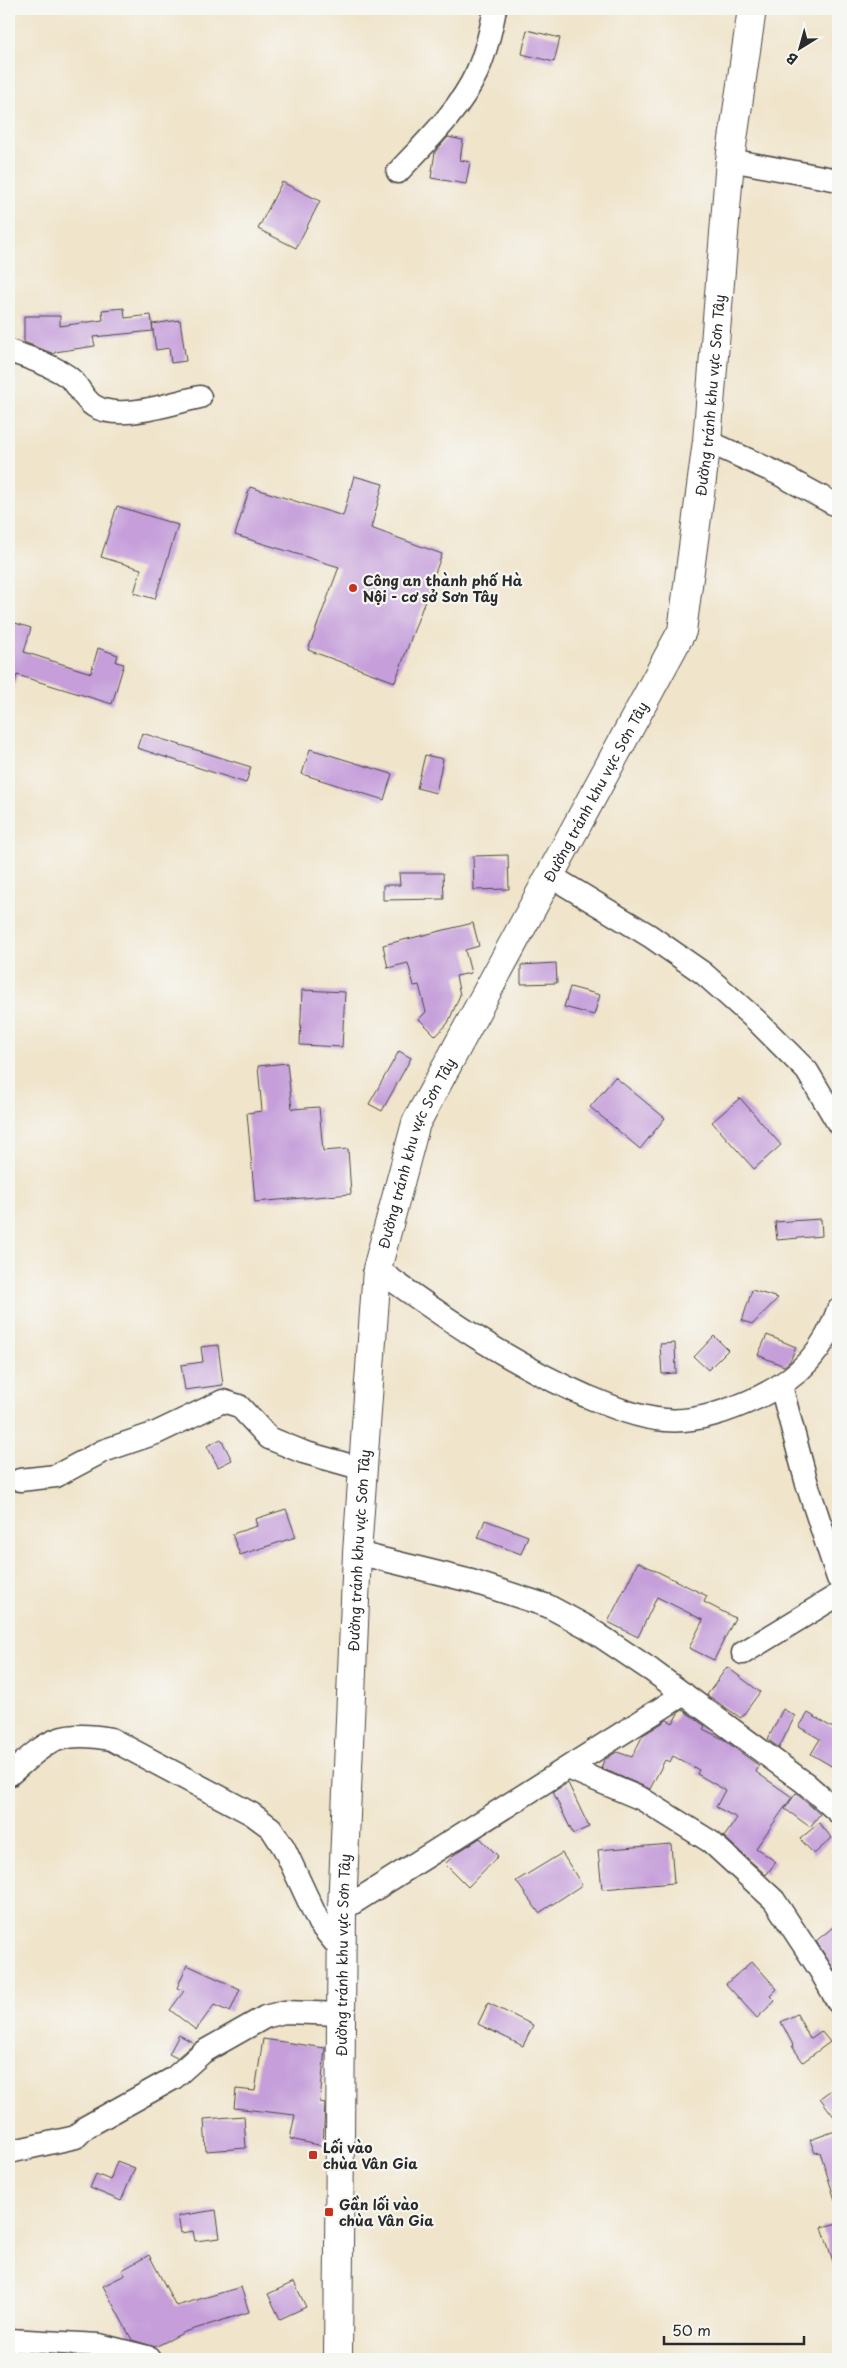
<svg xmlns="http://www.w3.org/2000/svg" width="847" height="2368" font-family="'Playpen Sans',sans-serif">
<rect width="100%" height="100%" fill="#f6f6f2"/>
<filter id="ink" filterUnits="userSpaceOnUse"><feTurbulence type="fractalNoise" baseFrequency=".02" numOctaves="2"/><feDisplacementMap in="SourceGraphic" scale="10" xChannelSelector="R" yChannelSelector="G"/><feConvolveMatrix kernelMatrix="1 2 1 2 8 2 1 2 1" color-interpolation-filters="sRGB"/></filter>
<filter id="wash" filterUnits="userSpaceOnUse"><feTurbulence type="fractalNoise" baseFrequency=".0096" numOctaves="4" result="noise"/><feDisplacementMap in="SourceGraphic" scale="20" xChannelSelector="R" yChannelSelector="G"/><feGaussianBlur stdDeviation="1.12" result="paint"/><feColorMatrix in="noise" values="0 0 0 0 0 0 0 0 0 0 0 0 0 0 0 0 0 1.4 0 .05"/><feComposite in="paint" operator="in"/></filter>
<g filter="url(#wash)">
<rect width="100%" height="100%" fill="#f0e4ca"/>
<g id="blocks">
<g fill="#c59eda">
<polygon points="527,30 560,38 554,62 522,54"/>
<polygon points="448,137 463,140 460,160 470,162 466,184 431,178 435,152"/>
<polygon points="282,182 320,201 296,248 258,229"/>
<polygon points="124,308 125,318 151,315 153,331 93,337 95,346 55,352 54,354 24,342 24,316 60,316 60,326 103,320 102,310"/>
<polygon points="180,320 186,361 171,363 169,348 156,350 152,324"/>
<polygon points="354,476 383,484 371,528 442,554 395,682 308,650 339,567 235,535 250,487 343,516"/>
<polygon points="117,506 178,525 155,599 134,593 141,569 101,557"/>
<polygon points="9,621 31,628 24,652 91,673 98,648 118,655 116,662 124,664 112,704 17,675 13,689 9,689"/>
<polygon points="142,733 251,767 246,783 137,748"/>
<polygon points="310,749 392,774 384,800 302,774"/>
<polygon points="425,755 443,759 436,793 417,788"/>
<polygon points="508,855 509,889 474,890 473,856"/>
<polygon points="399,873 443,873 444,899 383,900 383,885 400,885"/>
<polygon points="473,923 479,946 465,950 471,973 456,976 460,995 448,1023 436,1036 419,1019 426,1012 419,985 414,986 408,963 388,968 383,945"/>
<polygon points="556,963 557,983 521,984 521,965"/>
<polygon points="570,987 600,995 594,1015 564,1007"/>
<polygon points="302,990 345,992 342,1047 300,1045"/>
<polygon points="399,1051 411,1058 382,1111 369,1104"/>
<polygon points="287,1063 292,1109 319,1107 323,1151 348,1149 351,1194 255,1202 247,1113 262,1111 258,1066"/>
<polygon points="615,1077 665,1118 640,1149 590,1107"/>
<polygon points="740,1098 781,1145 754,1169 712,1122"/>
<polygon points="821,1219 822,1236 777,1240 775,1222"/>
<polygon points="752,1290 778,1298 753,1324 742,1321"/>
<polygon points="767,1335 796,1347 790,1361 784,1366 758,1355"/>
<polygon points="714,1336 728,1350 708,1370 694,1357"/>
<polygon points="675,1343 676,1373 662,1374 660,1344"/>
<polygon points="218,1345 223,1385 185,1390 181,1365 203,1362 201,1347"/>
<polygon points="221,1439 232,1460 218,1467 207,1446"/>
<polygon points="286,1509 296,1537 240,1555 232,1534 257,1526 255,1519"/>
<polygon points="485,1520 528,1536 521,1554 478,1538"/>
<polygon points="638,1562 707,1596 704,1602 735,1618 714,1660 689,1648 703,1620 657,1597 638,1637 608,1622"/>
<polygon points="727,1667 760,1692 741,1718 707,1695"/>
<polygon points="783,1709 795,1716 779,1748 768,1739"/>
<polygon points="683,1710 705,1726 703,1729 723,1739 759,1766 756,1772 792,1797 756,1848 776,1862 766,1875 724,1837 737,1818 716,1807 725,1790 697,1774 699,1770 673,1756 670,1762 665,1760 650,1789 601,1768 604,1760 617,1752 632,1757 643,1735 667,1720 673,1723 678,1713"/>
<polygon points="808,1713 838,1731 838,1770 811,1754 820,1739 799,1727"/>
<polygon points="568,1783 589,1827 573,1834 553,1792"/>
<polygon points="796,1793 820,1814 810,1827 785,1809"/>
<polygon points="819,1823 832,1838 814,1854 800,1839"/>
<polygon points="480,1838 498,1856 468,1887 445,1864 455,1854"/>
<polygon points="671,1844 674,1883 602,1889 598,1850"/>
<polygon points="562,1853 582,1885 539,1913 516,1881"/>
<polygon points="838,1923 838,1976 816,1941"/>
<polygon points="752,1961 777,1989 770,1996 775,2001 757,2018 726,1984"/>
<polygon points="187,1965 240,1989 230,2012 214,2005 196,2030 170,2010 184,1991 177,1988"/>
<polygon points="488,2003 533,2025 523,2046 478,2024"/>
<polygon points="797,2014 810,2039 821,2031 830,2042 803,2062 792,2046 793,2045 781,2022"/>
<polygon points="179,2035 194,2043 177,2058 169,2054"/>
<polygon points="263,2039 325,2048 320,2102 325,2103 323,2146 290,2139 295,2115 234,2108 236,2089 255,2091"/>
<polygon points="838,2085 838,2122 820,2098"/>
<polygon points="244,2116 246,2148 206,2151 204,2119"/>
<polygon points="838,2130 838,2199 835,2200 820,2152 815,2153 810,2140"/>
<polygon points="117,2161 135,2168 121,2201 90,2188 96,2174 110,2180"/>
<polygon points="216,2210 220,2238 195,2241 193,2231 181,2233 178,2216"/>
<polygon points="838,2223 838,2267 835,2268 822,2227"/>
<polygon points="149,2255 176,2306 241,2287 249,2312 185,2332 155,2347 132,2340 103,2286 125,2275 122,2270"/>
<polygon points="294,2282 306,2307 280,2319 268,2294"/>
</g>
</g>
</g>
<g filter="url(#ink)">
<use href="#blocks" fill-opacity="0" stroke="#494743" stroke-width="1"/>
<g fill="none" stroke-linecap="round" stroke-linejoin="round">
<defs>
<g id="minor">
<polyline points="730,160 838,180"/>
<path d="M398,172C427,141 459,111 477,72C486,52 491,30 495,9"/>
<path d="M9,351C27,357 58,367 72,380C80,388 84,400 94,406C120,422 171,403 200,397"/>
<polyline points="707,441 779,474 838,506"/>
<polyline points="549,875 650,936 703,973 757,1021 807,1071 838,1123"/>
<path d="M377,1269C443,1317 510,1363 586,1396C610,1406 638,1418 665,1420C697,1423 731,1410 759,1397C797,1379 825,1350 838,1310"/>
<polyline points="781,1386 807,1484 838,1578"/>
<polyline points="20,1480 56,1476 103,1451 156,1433 223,1401 239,1406 269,1438 303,1452 363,1469"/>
<polyline points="357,1553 471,1581 548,1606 587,1627 651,1670 805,1783 838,1812"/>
<polyline points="743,1653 838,1595"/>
<polyline points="568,1768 642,1799 711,1842 774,1900 820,1970 838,2002"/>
<path d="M9,1775C47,1742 57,1729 111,1739L252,1814L271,1828L284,1848L319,1923L342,1951"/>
<polyline points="342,1910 684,1694"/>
<polyline points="9,2152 76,2137 86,2127 174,2078 203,2052 265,2017 284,2012 341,2014"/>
<polyline points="9,2340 99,2345 147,2357 149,2359"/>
</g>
<g id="trunk">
<path id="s1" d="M338,2359L342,1910L357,1553L377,1269L416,1123L682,631L707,441L730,160L752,9"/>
</g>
</defs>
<use href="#minor" stroke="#494743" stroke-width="25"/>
<use href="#trunk" stroke="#494743" stroke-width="30"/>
<use href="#minor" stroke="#fff" stroke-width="22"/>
<use href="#trunk" stroke="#fff" stroke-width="28"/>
</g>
</g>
<g fill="#c8321e" stroke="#f6f6f2" stroke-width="2">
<circle cx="353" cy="588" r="5"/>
<rect x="308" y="2150" width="10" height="10" rx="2.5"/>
<rect x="324" y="2207" width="10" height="10" rx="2.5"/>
</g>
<g text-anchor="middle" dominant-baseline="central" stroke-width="4.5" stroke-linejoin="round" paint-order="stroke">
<g font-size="14" fill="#2b2b2b" stroke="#f6f6f2">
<text stroke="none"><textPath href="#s1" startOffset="2039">Đường tránh khu vực Sơn Tây</textPath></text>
<text stroke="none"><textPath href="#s1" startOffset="1619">Đường tránh khu vực Sơn Tây</textPath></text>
<text stroke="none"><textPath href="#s1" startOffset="1214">Đường tránh khu vực Sơn Tây</textPath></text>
<text stroke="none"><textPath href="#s1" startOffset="809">Đường tránh khu vực Sơn Tây</textPath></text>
<text stroke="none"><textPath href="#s1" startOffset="404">Đường tránh khu vực Sơn Tây</textPath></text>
</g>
<g font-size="14" font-weight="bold" fill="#2b2b2b" stroke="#f6f6f2" text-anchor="start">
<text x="363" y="580">Công an thành phố Hà<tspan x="363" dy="16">Nội - cơ sở Sơn Tây</tspan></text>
<text x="323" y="2147">Lối vào<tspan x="323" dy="16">chùa Vân Gia</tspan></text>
<text x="339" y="2204">Gần lối vào<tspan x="339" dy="16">chùa Vân Gia</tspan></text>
</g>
</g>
<rect width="847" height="2368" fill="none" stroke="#f6f6f2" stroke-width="30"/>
<g transform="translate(800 48) rotate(217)" stroke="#f6f6f2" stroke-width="4" paint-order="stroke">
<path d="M0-4L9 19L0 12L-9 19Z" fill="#2b2b2b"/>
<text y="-8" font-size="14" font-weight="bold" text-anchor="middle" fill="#2b2b2b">B</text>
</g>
<path d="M664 2336v8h140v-8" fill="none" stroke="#2b2b2b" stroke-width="2.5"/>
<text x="672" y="2336" font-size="15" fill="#2b2b2b" stroke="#f6f6f2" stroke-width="4" paint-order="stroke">50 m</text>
</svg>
